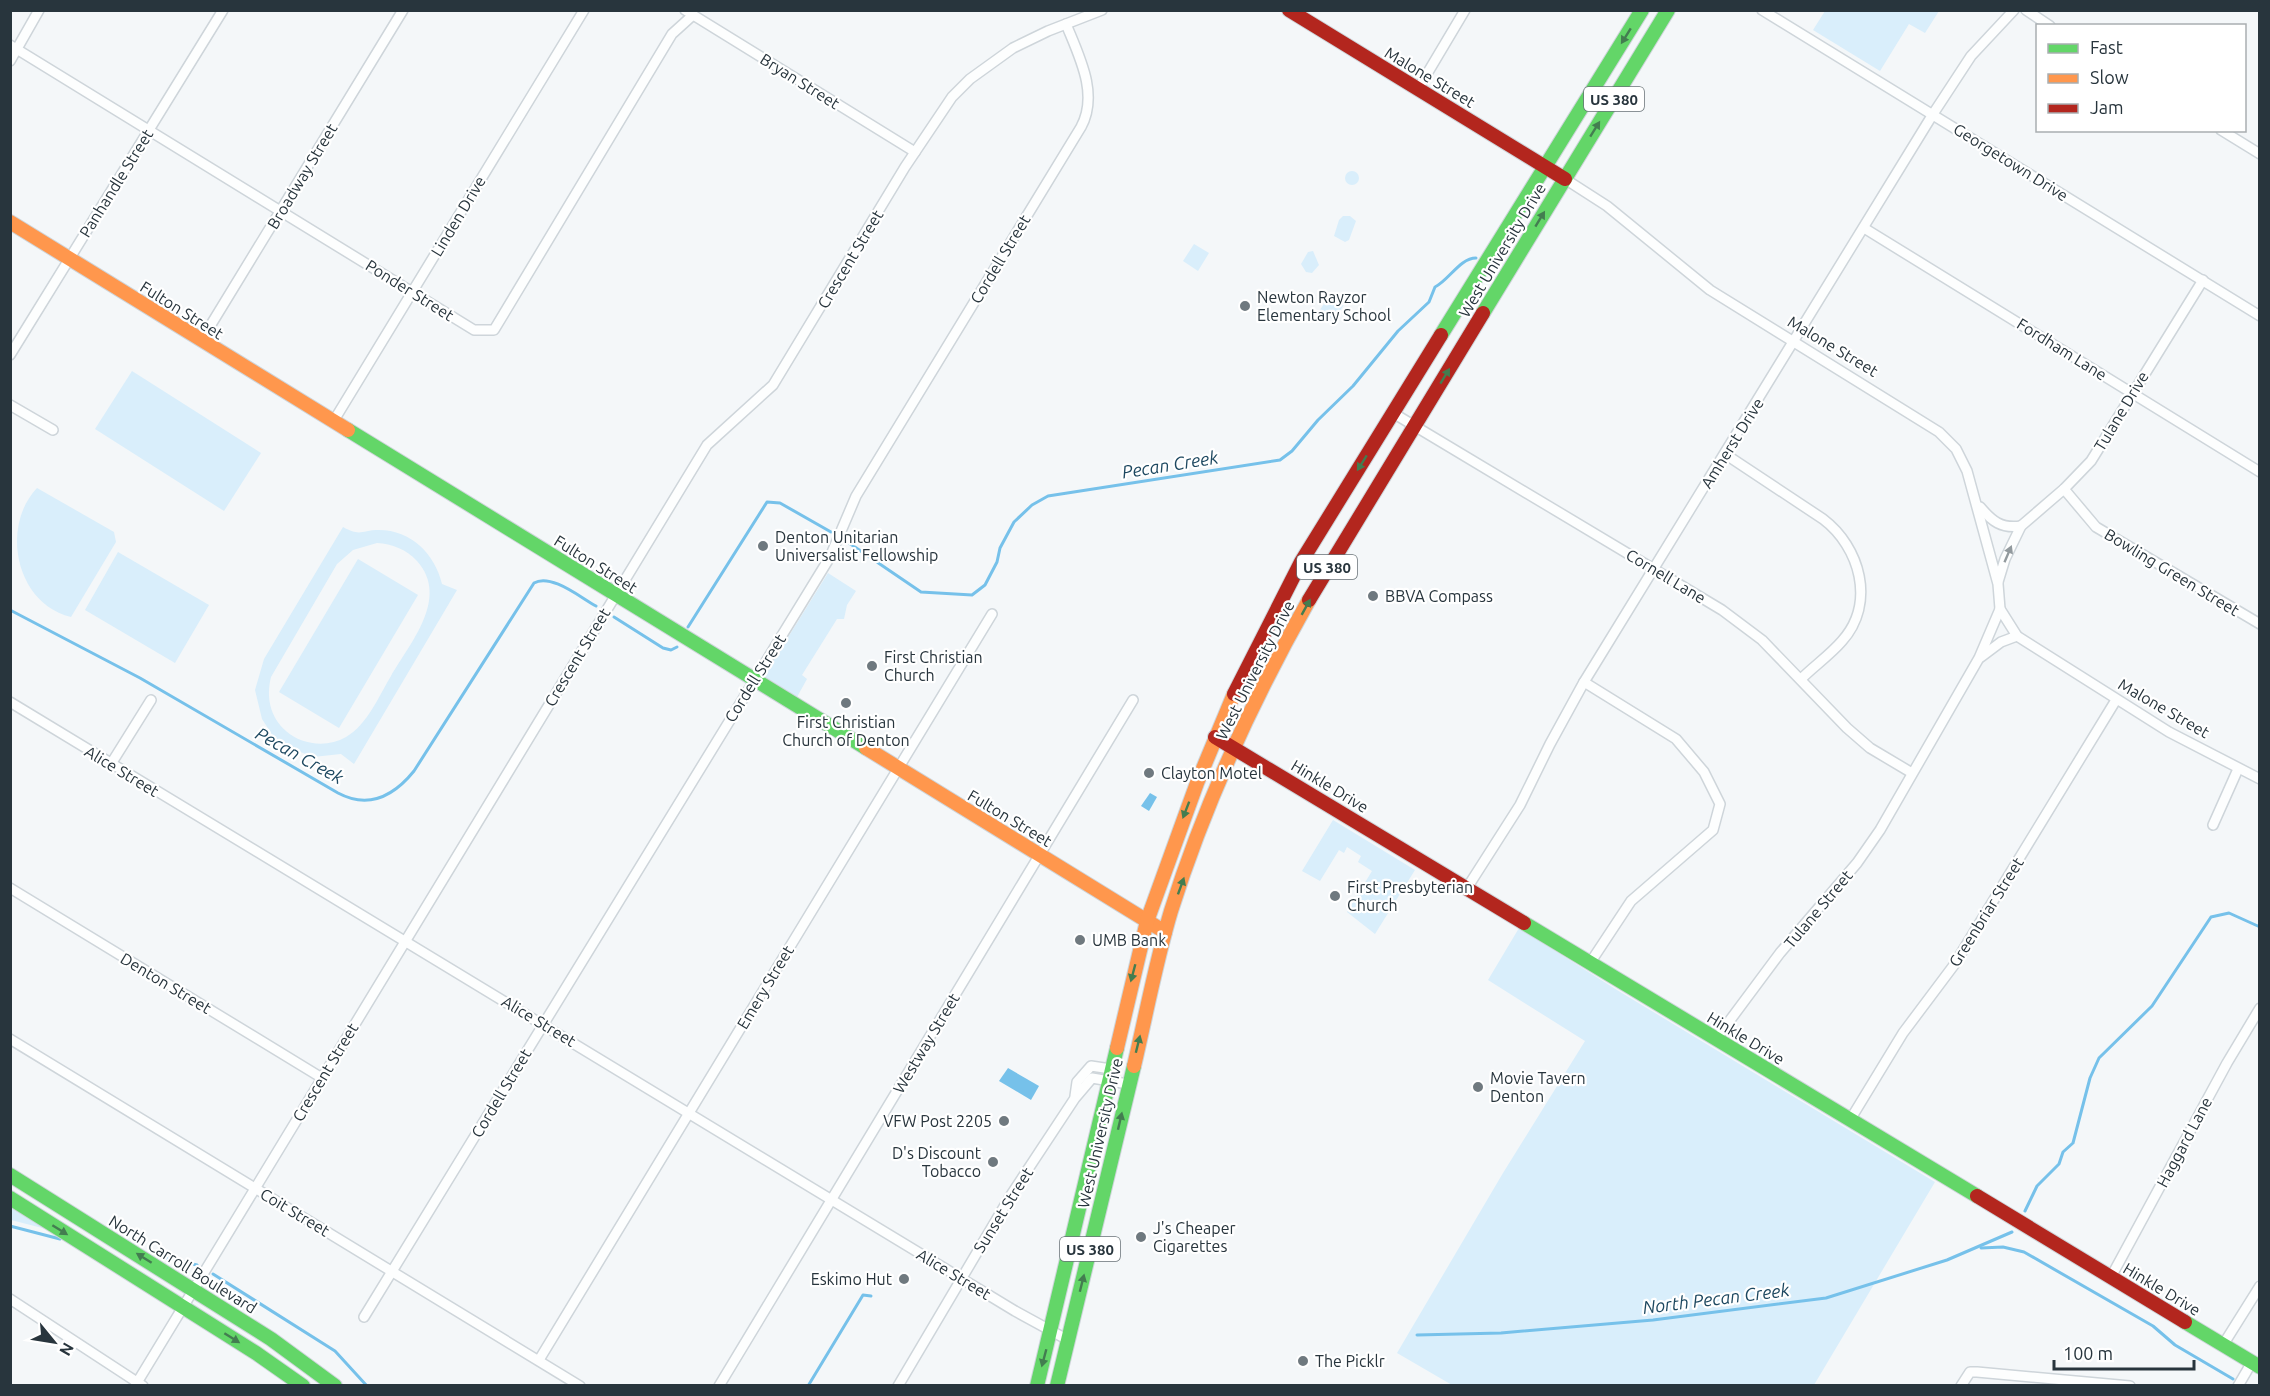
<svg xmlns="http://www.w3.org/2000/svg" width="2270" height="1396" font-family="Ubuntu,sans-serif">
<rect width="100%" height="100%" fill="#f4f7f9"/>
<g fill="#d9eefb" fill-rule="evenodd">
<polygon points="1825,11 1825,10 1939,11 1925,33 1909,24 1880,71 1813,30"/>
<circle cx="1352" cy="178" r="7"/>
<polygon points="1343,216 1350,216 1356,221 1349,240 1345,242 1334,236 1339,220"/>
<polygon points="1194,244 1209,253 1198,271 1183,261"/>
<polygon points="1313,251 1319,265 1312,273 1306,272 1301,264 1308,252"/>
<polygon points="1331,294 1345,303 1334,320 1319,311"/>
<polygon points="132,371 261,453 224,511 95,429"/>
<path d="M37,488L114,532L116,542L71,617C16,604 0,527 37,488Z"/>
<path d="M343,527C361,537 361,530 379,530C411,530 435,554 442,584L457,590L354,764L341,754L313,757L283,745L273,736L262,719L255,690L264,659ZM377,543C392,544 406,549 417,561C450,598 410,643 391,676C379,696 367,725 346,737C327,748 302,745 286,731C270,717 266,697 271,677L337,564L353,550Z"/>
<polygon points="118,552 209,605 175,663 85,610"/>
<polygon points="358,559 418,595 339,728 279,692"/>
<polygon points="828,573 856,591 847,605 844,619 837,619 802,675 807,679 797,697 764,676"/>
<polygon points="1333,820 1415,870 1375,934 1347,912 1372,871 1358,862 1361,856 1347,847 1344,853 1339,850 1320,881 1302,871"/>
<polygon points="1519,928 1617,990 1935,1182 1814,1385 1452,1385 1397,1353 1503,1173 1585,1041 1488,980"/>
<polygon points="10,1204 47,1226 46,1229 11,1220"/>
</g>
<g fill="#76c1ea">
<polygon points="1150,793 1157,797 1149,811 1141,806"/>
<polygon points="1008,1068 1039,1086 1031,1100 999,1081"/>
</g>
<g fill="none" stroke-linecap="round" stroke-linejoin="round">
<g stroke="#76c1ea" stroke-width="3">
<path d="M846,541L921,592L972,595L985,585L997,562L1000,548L1014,522L1032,505L1048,496L1280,460L1292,451L1318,420L1353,386L1398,331L1429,302L1435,287C1449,280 1460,258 1476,258"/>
<path d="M10,610L140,678L338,793C368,809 393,797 414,771L534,583C551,573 581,598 596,606"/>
<polyline points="614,617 663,648 671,650 677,647"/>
<polyline points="688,627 767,502 780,503 831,532"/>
<polyline points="2025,1211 2037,1186 2059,1164 2063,1152 2073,1143 2090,1078 2099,1058 2152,1006 2211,917 2229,913 2260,927"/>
<polyline points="10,1226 60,1239"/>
<polyline points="1981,1248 2003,1247 2024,1252 2153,1326 2175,1345 2233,1379"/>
<polyline points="163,1257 197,1265"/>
<polyline points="213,1274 335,1351 367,1386"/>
<polyline points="1417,1335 1501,1333 1653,1320 1826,1298 1947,1260 2012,1232"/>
<polyline points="808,1386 863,1295 871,1296"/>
</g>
<defs>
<g id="street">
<polyline points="685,10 915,152"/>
<polyline points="1762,10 2260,316"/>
<polyline points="2026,10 2050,26"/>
<polyline points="10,45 474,330 494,330 672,34 693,15"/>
<polyline points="10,61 39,10"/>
<polyline points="1418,89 1465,10"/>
<polyline points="2221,130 2260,154"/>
<polyline points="1565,179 1607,206 1710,290 1939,432 1956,449 1967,471 1998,584 2000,609 2017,636 2169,732 2260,779"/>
<polyline points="1864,228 2260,472"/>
<polyline points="201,341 403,10"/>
<polyline points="10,355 223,10"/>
<polyline points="10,405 53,430"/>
<polyline points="1393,413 1722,610 1762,640 1847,728 1870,748 1912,773"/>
<polyline points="333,422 584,10"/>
<path d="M1725,454L1823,519C1860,547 1876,603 1842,641C1830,655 1814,666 1801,679"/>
<polyline points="2064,489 2096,527 2260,624"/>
<path d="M1980,507C1992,521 2001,529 2021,526"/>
<polyline points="1998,582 2005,559 2021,526 2064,489 2091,461 2203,280"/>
<polyline points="1981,657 2001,642 2017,636"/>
<polyline points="1584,682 1676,739 1704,772 1720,804 1713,830 1631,901 1590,963"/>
<polyline points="10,702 1015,1311 1068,1340"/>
<polyline points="111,764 151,700"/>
<polyline points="2213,825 2238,769"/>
<polyline points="10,888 322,1078"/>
<polyline points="1467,888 1520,805 1550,744 1584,682 1933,114 1971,56 2014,10"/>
<polyline points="10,1039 580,1386"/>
<polyline points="1716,1039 1780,953 1857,863 1880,830 1979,658 2000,609"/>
<polyline points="1075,1096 1077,1082 1091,1066 1111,1069 1115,1073"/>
<polyline points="1850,1120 1903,1033 1954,965 2116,700"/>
<polyline points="2111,1277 2227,1063 2260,1008"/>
<polyline points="10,1299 143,1386"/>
<path d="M364,1317L830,557L856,496L1081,127C1099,94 1079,56 1066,24"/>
<polyline points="2223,1345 2260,1286"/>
<polyline points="539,1360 992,614"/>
<polyline points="135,1386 707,445 773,385 905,167 952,97 970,79 1013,48 1048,31 1102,10"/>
<polyline points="719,1386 1133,700"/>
<polyline points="898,1386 1011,1195 1075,1098 1092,1078 1128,1084"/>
<polyline points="1961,1386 1970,1372 1977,1372 2130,1386"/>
<polyline points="2238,1386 2252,1362"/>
</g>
<g id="fast">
<polyline points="1483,313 1668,10"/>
<polyline points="1441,335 1642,10"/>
<polyline points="348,430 866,748"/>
<polyline points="1524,923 1977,1196"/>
<polyline points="10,1175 271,1339 335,1386"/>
<polyline points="10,1198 256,1353 303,1386"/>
<polyline points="2185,1322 2260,1367"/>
<polyline points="1037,1386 1117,1048"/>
<polyline points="1057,1386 1134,1066"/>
</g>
<g id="slow">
<polyline points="10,222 348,430"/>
<polyline points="866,748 1165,932"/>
<polyline points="1117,1048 1147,921 1197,783 1234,694"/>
<path d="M1134,1066C1146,1015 1156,961 1171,911C1205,803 1253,699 1309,600"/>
</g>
<g id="jam">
<polyline points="1289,10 1565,179"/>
<polyline points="1309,600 1483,313"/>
<polyline points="1234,694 1301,562 1441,335"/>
<polyline points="1215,737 1524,923"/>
<polyline points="1977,1196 2185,1322"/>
</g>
</defs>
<use href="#street" stroke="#ced5da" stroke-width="12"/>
<use href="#fast" stroke="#ced5da" stroke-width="16"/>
<use href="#slow" stroke="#ced5da" stroke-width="16"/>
<use href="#jam" stroke="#ced5da" stroke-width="16"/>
<use href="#street" stroke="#fdfefe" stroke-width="9"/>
<use href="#fast" stroke="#63d668" stroke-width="14"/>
<use href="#slow" stroke="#ff974d" stroke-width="14"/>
<use href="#jam" stroke="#b3261e" stroke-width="14"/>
</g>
<defs><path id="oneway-solid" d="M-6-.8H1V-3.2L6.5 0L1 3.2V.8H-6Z" transform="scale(1.5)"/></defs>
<g fill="#437d50">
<use href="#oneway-solid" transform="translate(1626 36) rotate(122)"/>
<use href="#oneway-solid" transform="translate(1595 129) rotate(-58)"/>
<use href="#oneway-solid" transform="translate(1540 219) rotate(-59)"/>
<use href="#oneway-solid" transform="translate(1445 376) rotate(-59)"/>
<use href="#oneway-solid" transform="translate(1362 463) rotate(122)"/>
<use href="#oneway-solid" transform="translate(1306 607) rotate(-61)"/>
<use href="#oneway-solid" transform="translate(1186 810) rotate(111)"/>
<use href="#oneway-solid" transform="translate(1181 886) rotate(-70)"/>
<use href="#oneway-solid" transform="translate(1133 973) rotate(105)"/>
<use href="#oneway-solid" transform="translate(1138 1044) rotate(-76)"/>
<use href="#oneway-solid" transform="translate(1120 1121) rotate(-77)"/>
<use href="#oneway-solid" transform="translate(60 1230) rotate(32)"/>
<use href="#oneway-solid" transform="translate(144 1258) rotate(-148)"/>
<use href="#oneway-solid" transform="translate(1082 1283) rotate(-76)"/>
<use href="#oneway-solid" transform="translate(232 1338) rotate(32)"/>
<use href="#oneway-solid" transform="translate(1044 1358) rotate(105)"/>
</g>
<use fill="#929a9e" href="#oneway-solid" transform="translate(2008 554) rotate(-67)"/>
<g fill="#6f797f" stroke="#fff" stroke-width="2">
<circle cx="1245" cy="306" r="6"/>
<circle cx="763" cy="546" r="6"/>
<circle cx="1373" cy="596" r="6"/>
<circle cx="872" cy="666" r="6"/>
<circle cx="846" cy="703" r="6"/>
<circle cx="1149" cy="773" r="6"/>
<circle cx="1335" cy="896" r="6"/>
<circle cx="1080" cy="940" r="6"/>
<circle cx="1478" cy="1087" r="6"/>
<circle cx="1004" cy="1121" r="6"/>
<circle cx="993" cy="1162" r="6"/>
<circle cx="1141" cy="1237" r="6"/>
<circle cx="904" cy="1279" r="6"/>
<circle cx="1303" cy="1361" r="6"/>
</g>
<g text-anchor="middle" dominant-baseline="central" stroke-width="4.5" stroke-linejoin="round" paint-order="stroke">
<g fill="#fff" stroke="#687277" stroke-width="1.5">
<rect x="1584" y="87" width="60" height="24" rx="4.5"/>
<rect x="1297" y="555" width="60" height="24" rx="4.5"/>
<rect x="1060" y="1237" width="60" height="24" rx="4.5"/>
</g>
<g font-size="15" font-weight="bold" fill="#28353d">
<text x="1614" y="99">US 380</text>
<text x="1327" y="567">US 380</text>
<text x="1090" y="1249">US 380</text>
</g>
<g font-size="16" fill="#28353d" stroke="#fff">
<text transform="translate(1430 77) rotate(31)">Malone Street</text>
<text transform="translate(800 81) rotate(32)">Bryan Street</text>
<text transform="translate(2011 162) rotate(32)">Georgetown Drive</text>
<text transform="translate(302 176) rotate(-59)">Broadway Street</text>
<text transform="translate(116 183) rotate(-58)">Panhandle Street</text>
<text transform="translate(458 216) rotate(-59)">Linden Drive</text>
<text transform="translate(1502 250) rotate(-59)">West University Drive</text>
<text transform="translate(850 259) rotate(-59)">Crescent Street</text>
<text transform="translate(1000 259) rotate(-59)">Cordell Street</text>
<text transform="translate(410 290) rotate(32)">Ponder Street</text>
<text transform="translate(182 310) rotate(32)">Fulton Street</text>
<text transform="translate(1833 346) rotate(31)">Malone Street</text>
<text transform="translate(2062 349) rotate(32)">Fordham Lane</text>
<text transform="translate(2121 411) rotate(-59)">Tulane Drive</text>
<text transform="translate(1732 443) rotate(-58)">Amherst Drive</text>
<text transform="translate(596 564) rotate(32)">Fulton Street</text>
<text transform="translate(2172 572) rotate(31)">Bowling Green Street</text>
<text transform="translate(1666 576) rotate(31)">Cornell Lane</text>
<text transform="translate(577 657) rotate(-59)">Crescent Street</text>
<text transform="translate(1255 670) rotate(-63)">West University Drive</text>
<text transform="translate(755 678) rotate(-58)">Cordell Street</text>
<text transform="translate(2164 708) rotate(30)">Malone Street</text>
<text transform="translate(122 771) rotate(31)">Alice Street</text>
<text transform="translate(1330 786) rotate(31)">Hinkle Drive</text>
<text transform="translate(1010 818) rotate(31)">Fulton Street</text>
<text transform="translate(1818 909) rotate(-50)">Tulane Street</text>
<text transform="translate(1986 912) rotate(-58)">Greenbriar Street</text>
<text transform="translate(166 983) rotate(31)">Denton Street</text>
<text transform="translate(765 987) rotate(-59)">Emery Street</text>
<text transform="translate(539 1021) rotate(31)">Alice Street</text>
<text transform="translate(1746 1038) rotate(31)">Hinkle Drive</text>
<text transform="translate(926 1043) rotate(-59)">Westway Street</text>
<text transform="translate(325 1072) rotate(-59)">Crescent Street</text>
<text transform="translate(501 1093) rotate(-59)">Cordell Street</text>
<text transform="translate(1100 1133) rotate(-77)">West University Drive</text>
<text transform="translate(2184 1142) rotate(-62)">Haggard Lane</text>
<text transform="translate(1003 1210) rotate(-58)">Sunset Street</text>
<text transform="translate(295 1212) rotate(31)">Coit Street</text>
<text transform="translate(183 1264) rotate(32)">North Carroll Boulevard</text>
<text transform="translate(954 1274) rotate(31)">Alice Street</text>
<text transform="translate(2162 1289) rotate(31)">Hinkle Drive</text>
</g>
<g font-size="16" fill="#28353d" stroke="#fff" text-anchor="start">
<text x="1257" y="297">Newton Rayzor<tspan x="1257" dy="18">Elementary School</tspan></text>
<text x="775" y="537">Denton Unitarian<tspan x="775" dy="18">Universalist Fellowship</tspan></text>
<text x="1385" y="596">BBVA Compass</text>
<text x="884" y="657">First Christian<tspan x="884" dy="18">Church</tspan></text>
<text x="846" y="722" text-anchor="middle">First Christian<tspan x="846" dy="18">Church of Denton</tspan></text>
<text x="1161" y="773">Clayton Motel</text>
<text x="1347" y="887">First Presbyterian<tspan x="1347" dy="18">Church</tspan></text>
<text x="1092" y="940">UMB Bank</text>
<text x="1490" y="1078">Movie Tavern<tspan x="1490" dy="18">Denton</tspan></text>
<text x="992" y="1121" text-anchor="end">VFW Post 2205</text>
<text x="981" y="1153" text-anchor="end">D's Discount<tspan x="981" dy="18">Tobacco</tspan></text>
<text x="1153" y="1228">J's Cheaper<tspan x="1153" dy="18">Cigarettes</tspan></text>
<text x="892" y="1279" text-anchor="end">Eskimo Hut</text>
<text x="1315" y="1361">The Picklr</text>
</g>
<g font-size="18" font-style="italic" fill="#1d4860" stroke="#fff">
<text transform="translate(1170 464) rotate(-9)">Pecan Creek</text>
<text transform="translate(300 755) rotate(29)">Pecan Creek</text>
<text transform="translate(1716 1298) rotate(-7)">North Pecan Creek</text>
</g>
</g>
<rect width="2270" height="1396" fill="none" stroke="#28353d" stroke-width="24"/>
<rect x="2036" y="24" width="210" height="108" fill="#ffffff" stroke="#a9aeb1" stroke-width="1.5"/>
<rect x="2048" y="44" width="30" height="9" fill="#63d668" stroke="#a9aeb1" stroke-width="1.5"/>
<text x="2090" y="54" font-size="18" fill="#28353d">Fast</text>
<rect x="2048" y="74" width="30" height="9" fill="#ff974d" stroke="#a9aeb1" stroke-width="1.5"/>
<text x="2090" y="84" font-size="18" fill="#28353d">Slow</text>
<rect x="2048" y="104" width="30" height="9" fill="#b3261e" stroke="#a9aeb1" stroke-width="1.5"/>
<text x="2090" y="114" font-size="18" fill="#28353d">Jam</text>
<g transform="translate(54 1342) rotate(120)" stroke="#ffffff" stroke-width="4.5" paint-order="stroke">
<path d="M0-4.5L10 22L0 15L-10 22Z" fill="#28353d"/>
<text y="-9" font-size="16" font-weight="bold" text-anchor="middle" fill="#28353d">N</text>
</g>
<path d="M2054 1360v9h140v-9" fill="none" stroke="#28353d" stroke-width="3"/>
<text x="2063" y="1360" font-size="18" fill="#28353d" stroke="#ffffff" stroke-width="4.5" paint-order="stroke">100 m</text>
</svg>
